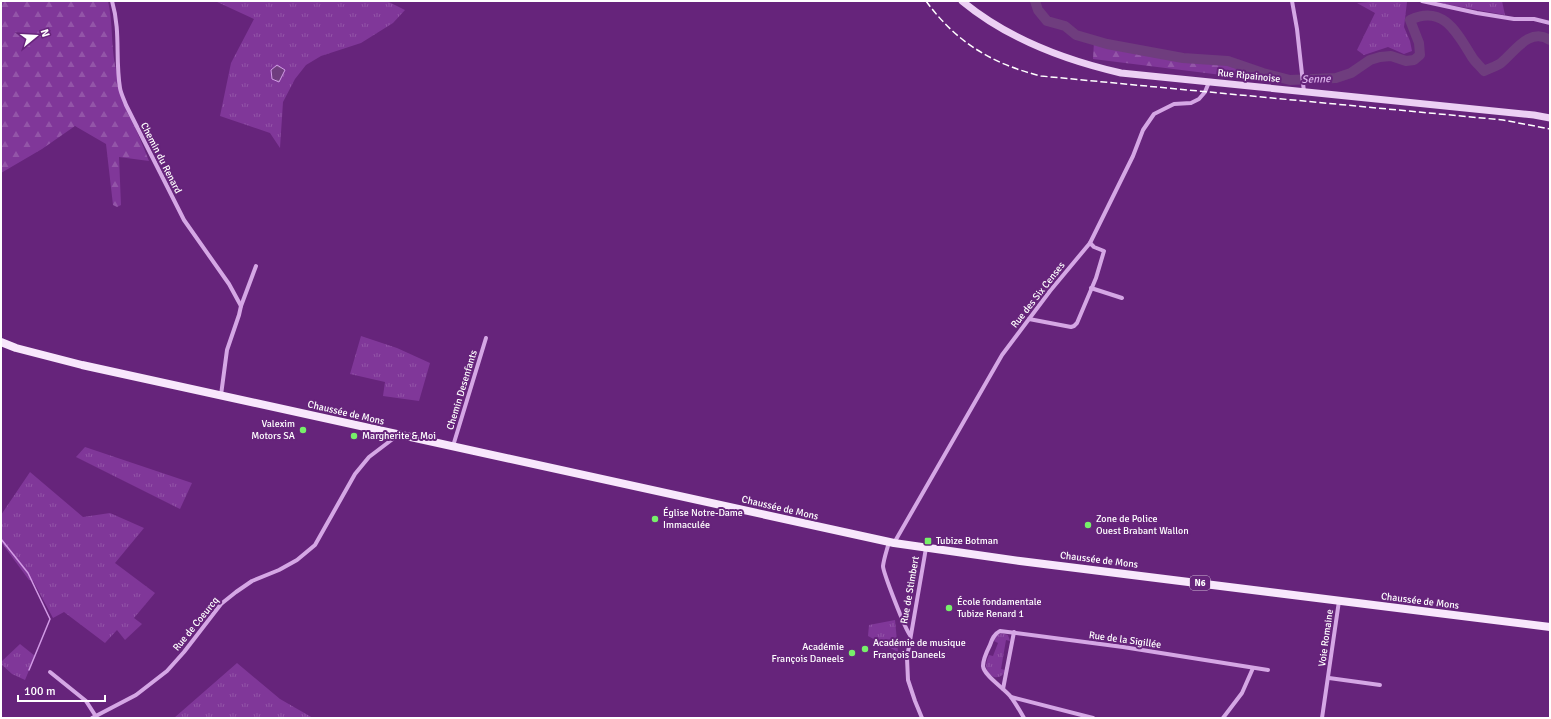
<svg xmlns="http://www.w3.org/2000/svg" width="1551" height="719" font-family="Signika,sans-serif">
<defs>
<pattern id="grass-tufts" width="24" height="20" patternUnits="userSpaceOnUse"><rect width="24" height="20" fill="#803799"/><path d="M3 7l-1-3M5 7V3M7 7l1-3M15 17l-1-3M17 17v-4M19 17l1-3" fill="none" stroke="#9355a8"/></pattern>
<pattern id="forest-firs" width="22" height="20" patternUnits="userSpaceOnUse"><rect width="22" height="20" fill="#803799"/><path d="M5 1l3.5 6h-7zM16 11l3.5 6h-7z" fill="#9355a8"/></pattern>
<pattern id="water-ripples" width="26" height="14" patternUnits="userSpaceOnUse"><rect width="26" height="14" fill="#6f3d7e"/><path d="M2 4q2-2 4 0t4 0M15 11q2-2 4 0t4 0" fill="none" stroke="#855a91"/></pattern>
</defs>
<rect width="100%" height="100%" fill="#66247b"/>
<g fill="url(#grass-tufts)">
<polygon points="215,1 387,1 405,10 393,23 361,43 321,56 306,65 295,79 283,102 280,148 270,133 220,116 231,63 254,19"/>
<polygon points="1382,1 1407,2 1404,27 1410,41 1412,51 1404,54 1388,47 1364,55 1357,50 1375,13 1357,3"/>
<polygon points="1433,1 1502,1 1505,15 1439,3"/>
<polygon points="361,336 397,348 430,363 419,401 383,396 385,382 350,374"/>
<polygon points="85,447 192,483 180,509 76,457"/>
<polygon points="30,472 83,517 110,513 144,528 115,563 155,593 134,618 142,624 125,640 117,630 105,643 64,612 53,618 33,581 29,580 1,542 1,515"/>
<polygon points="895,620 898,652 868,636 869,625"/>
<path d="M1002,633L1008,635L1010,641L1006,640L1001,669L1005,670C1004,675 1000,678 994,677C984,672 985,664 989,655L993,656L998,643L994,641L997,635Z"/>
<polygon points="20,644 35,656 25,680 12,674 1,664 1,662"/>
<polygon points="237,663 280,699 313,718 174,718"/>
</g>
<g fill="url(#forest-firs)">
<path d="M1,1H108C113,22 111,44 115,65C121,98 137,130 149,161L119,157L121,205L117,207L113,205L106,144L75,126L42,149L1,173Z"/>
<polygon points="1094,41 1227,63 1270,81 1093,59"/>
</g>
<polygon fill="url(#water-ripples)" stroke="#d29be6" points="277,65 285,70 279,82 272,79 271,70"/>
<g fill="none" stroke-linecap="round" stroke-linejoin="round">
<polyline stroke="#d29be6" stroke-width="1.5" points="1,539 28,573 50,619 29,670"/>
<path stroke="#6f3d7e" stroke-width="10" d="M1035,1L1038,10L1047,21L1065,26L1076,35L1107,44L1183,58L1228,61L1263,73L1290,80L1336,78L1351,73L1370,60L1380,57L1391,56L1406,61L1414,60L1420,55L1419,43L1410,20C1443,4 1457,33 1472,57C1475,62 1480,66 1484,71C1490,68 1497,66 1501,63C1515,51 1530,27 1550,40"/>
<g stroke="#d5a7e5" stroke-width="4">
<path d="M112,1C121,32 115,58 120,88C121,94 124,99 126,105L184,220L229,284L241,306"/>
<polyline points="1292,1 1297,29 1304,92"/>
<polyline points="1422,1 1477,13 1514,19 1534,19 1550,23"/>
<polyline points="1091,288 1122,298"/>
<polyline points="1029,319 1071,327 1074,326 1077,323 1096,278 1104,251 1094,247 1090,243"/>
<polyline points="221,395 227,350 239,315 241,306 256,266"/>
<polyline points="453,446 486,338"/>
<path d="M889,542C887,550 884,558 883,566C883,572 905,629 910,635"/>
<polyline points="894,543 1002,355 1050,291 1090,243 1133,156 1143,130 1154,114 1174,104 1191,103 1199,99 1205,92 1209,82"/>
<polyline points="50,672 86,701 95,715"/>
<polyline points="1329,678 1380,685"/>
<polyline points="1003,689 1014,632"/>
<polyline points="1011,697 1093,718"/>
<polyline points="92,718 136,695 167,671 184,652 221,604 236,592 252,581 279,570 297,560 315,545 355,474 369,457 398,435"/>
<polyline points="922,718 915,701 908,680 907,658 926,548"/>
<path d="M1024,718C1020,711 1016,704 1011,697C1004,688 984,676 983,666C983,659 987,651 990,645C992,639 994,634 1000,631L1123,647L1268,670"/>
<polyline points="1223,718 1242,693 1253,668"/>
<polyline points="1322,718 1339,601"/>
</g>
<path stroke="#ecd0f4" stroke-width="7" d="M962,1C1008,39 1064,60 1121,73L1534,115L1550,118"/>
<polyline stroke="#f8e7fc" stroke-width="8" points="1,342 16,348 82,365 894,543 1020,561 1550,627"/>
<path stroke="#fff" stroke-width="1.5" stroke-dasharray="7 3" stroke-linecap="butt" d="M926,1C956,42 992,64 1041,76L1503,120L1550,129"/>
</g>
<g fill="#77ef6a" stroke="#66247b" stroke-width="1.5">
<circle cx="303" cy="430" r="4"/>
<circle cx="354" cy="436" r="4"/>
<circle cx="655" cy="519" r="4"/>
<circle cx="1088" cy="525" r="4"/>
<rect x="924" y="537" width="8" height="8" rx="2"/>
<circle cx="949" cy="608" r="4"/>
<circle cx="865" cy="649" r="4"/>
<circle cx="852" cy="653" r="4"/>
</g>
<g text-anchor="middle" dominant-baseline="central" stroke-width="4" stroke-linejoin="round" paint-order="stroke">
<rect fill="#66247b" stroke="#d1bdd7" stroke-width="1" x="1190" y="576" width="20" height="14" rx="3"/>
<g font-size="9" font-weight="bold" fill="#fff">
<text x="1200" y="583">N6</text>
</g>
<g font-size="10" fill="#fff" stroke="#66247b">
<text transform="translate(1249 76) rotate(6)">Rue Ripainoise</text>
<text transform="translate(161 158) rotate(63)">Chemin du Renard</text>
<text transform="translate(1038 295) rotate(-52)">Rue des Six Censes</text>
<text transform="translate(462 390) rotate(-73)">Chemin Desenfants</text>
<text transform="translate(346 413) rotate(13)">Chaussée de Mons</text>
<text transform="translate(780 508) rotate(13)">Chaussée de Mons</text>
<text transform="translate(1099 560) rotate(7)">Chaussée de Mons</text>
<text transform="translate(910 590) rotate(-80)">Rue de Stimbert</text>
<text transform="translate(1420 601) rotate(7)">Chaussée de Mons</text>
<text transform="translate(196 624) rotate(-51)">Rue de Coeurcq</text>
<text transform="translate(1326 638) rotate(-82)">Voie Romaine</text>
<text transform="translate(1125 640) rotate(8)">Rue de la Sigillée</text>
</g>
<g font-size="10" fill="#fff" stroke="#66247b" text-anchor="start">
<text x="295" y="424" text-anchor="end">Valexim<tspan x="295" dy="12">Motors SA</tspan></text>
<text x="362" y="436">Margherite &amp; Moi</text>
<text x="663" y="513">Église Notre-Dame<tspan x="663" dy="12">Immaculée</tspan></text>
<text x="1096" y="519">Zone de Police<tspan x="1096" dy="12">Ouest Brabant Wallon</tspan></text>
<text x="936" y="541">Tubize Botman</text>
<text x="957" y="602">École fondamentale<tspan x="957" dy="12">Tubize Renard 1</tspan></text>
<text x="873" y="643">Académie de musique<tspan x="873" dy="12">François Daneels</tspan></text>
<text x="844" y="647" text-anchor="end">Académie<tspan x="844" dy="12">François Daneels</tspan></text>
</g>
<g font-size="11" font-style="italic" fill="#ddb2ed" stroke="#66247b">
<text transform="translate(1316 79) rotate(-2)">Senne</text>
</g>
</g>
<rect width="1551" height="719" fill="none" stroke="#ffffff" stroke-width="4"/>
<g transform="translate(36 36) rotate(72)" stroke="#66247b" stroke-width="3" paint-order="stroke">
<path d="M0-3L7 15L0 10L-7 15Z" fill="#ffffff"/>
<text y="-6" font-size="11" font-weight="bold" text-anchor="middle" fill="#ffffff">N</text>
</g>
<path d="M18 695v6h87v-6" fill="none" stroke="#ffffff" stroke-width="2"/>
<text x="24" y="695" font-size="12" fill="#ffffff" stroke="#66247b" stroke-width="3" paint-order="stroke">100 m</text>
</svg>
